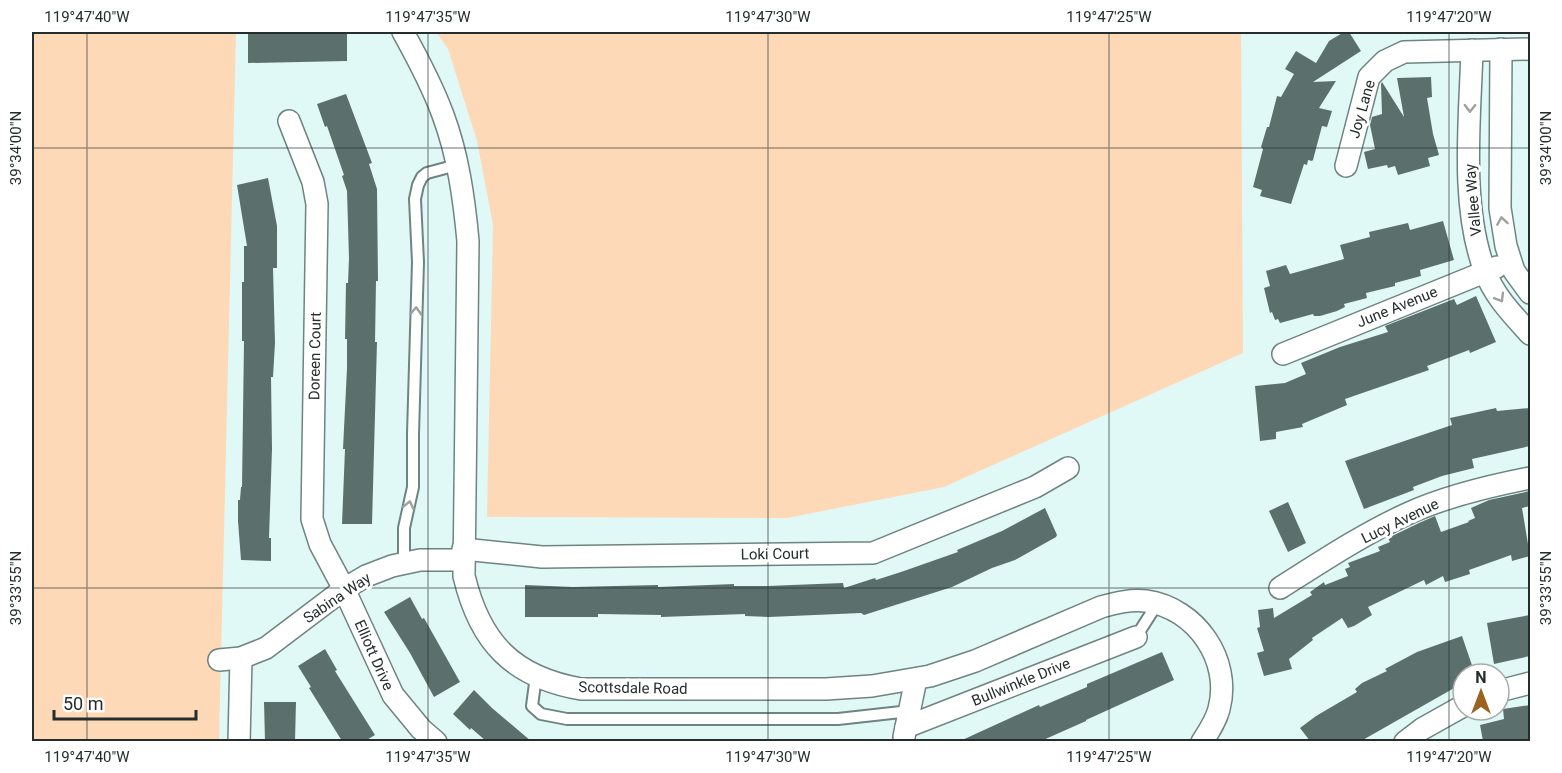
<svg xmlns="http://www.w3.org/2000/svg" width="1562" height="773" font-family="Roboto,sans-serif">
<rect width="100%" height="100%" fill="#e1f9f6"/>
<g fill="#fdd9b8">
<polygon points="32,32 236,32 219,741 32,741"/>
<polygon points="436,32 1241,32 1243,353 944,487 787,518 487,517 493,225 477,141 448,49"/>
</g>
<g fill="#5b706d">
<polygon points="248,32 347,32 347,61 248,63"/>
<polygon points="1344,32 1349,32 1361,51 1313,82 1336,81 1319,108 1332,111 1327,127 1322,126 1313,160 1312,161 1308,160 1307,165 1304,164 1291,204 1260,196 1262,190 1253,187 1263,149 1261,147 1267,127 1269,127 1277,96 1281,97 1294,74 1285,69 1296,51 1316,63 1329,41"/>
<polygon points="1431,77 1432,97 1427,98 1433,134 1439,155 1428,158 1430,166 1398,175 1395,166 1388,168 1387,165 1368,169 1364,152 1375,149 1370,125 1372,117 1382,114 1381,84 1382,82 1404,117 1397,78"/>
<polygon points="346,94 372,163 369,164 377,189 378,281 376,281 375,342 377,342 372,524 342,524 345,449 343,449 347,368 347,339 345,339 346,283 348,283 349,258 347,191 342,176 344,175 327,126 325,127 317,104"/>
<polygon points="268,178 277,226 277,268 273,268 275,343 273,377 271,377 272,449 269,538 271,538 271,561 241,560 238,521 238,500 240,500 241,487 242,487 244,341 242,341 242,282 244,282 244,246 247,246 237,185"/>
<polygon points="1443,221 1454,260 1420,270 1421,276 1395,283 1395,286 1366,293 1367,298 1344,304 1345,307 1337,311 1320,316 1314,316 1313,314 1280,323 1278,319 1275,320 1272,312 1270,313 1264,288 1270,286 1266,271 1286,265 1290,274 1344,259 1340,245 1370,237 1369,232 1408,223 1410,230"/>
<polygon points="1476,296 1496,342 1470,353 1469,350 1427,366 1429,370 1345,399 1347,405 1302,424 1303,427 1276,432 1276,439 1260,441 1255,386 1285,383 1306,374 1301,363 1340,347 1388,332 1385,326 1454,299 1457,305"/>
<polygon points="1496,408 1497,411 1530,408 1530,446 1472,459 1474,468 1442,476 1413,487 1414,490 1364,509 1345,461 1452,425 1450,418"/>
<polygon points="1530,491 1530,506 1522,508 1530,556 1512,561 1511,555 1469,570 1470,574 1445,582 1443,576 1426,585 1424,580 1368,607 1372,615 1354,626 1348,628 1342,618 1312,638 1313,640 1289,659 1292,669 1264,676 1257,653 1264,651 1257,628 1260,627 1258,610 1273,608 1274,618 1312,595 1310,592 1324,582 1325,585 1348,576 1345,569 1350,567 1348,563 1380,551 1378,547 1390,542 1388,538 1419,523 1435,516 1441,532 1469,522 1468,521 1475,518 1471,508 1489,500"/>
<polygon points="1288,502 1306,543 1288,552 1269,511"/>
<polygon points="1045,508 1057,535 1056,537 1015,560 992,568 952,587 864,615 861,613 769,617 745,616 745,614 661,617 661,615 598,614 598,617 525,617 525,585 573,587 658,585 658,587 734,584 734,586 767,586 843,583 844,588 875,578 876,580 901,572 958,552 957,550 1002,531"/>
<polygon points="410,597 422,619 424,618 460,682 434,697 410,653 384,612"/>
<polygon points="1530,615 1530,656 1494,664 1487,623"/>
<polygon points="1462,636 1475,674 1463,674 1463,683 1361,741 1310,741 1300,728 1316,716 1357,692 1355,689 1362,683 1387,671 1385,669 1417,652"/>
<polygon points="325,649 337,670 335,671 375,735 365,741 342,741 309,688 311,687 298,666"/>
<polygon points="1162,652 1174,680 1086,720 1086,721 1041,741 960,741 1039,705 1040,707 1087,687 1087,684"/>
<polygon points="474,690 492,708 531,741 486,741 471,728 470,730 453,714"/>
<polygon points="264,702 296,702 295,741 265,741"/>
<polygon points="1530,705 1530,741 1483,741 1480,725 1504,719 1503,709"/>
</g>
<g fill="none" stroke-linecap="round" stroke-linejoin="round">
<defs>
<g id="service">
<polyline points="404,563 404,528 413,487 413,434 418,262 415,199 418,185 422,177 427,173 457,165"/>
<polyline points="1136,637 1157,604"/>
<polyline points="536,676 532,706 541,714 567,719 838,719 910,711"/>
</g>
<g id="minor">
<path d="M403,32C418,59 432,85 443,115C458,155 464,198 468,241L464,576C480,643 513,677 581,689H826L872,686L930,676L975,661L1101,607C1116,603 1131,599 1146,601C1196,608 1232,660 1219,709C1216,721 1209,731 1202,742"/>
<polyline points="1501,49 1500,208 1506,246 1514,271 1530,293"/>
<path d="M1472,50C1470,118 1460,207 1485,271C1494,296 1513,315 1530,334"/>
<polyline points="289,121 313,182 317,204 312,519 320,544 344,589 393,695 421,729 436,742"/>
<polyline points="1346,166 1369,77 1385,61 1404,52 1530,49"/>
<polyline points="1283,354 1497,267"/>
<polyline points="463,549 542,557 873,553 1035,487 1068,468"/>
<path d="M1280,588C1321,562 1363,534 1407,514C1446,496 1489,486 1530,478"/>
<polyline points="219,660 241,658 266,648 344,589 366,576 392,566 420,560 463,560"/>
<polyline points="1499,691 1530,683"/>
<polyline points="906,727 1136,637"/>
<polyline points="904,737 916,679"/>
<polyline points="239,742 241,658"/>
<polyline points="1405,742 1422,729 1463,706"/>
</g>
</defs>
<use href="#service" stroke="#6e8481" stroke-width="14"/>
<use href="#minor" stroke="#6e8481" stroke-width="24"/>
<use href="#service" stroke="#fff" stroke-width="10"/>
<use href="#minor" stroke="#fff" stroke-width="21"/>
</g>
<defs><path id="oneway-chevron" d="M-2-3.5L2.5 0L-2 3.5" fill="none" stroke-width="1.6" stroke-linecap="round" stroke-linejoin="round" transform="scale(1.5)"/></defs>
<g stroke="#9da1a0">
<use href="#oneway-chevron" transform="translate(1470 108) rotate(91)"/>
<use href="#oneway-chevron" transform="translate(1502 221) rotate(-99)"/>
<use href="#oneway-chevron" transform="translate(1500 298) rotate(59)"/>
<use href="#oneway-chevron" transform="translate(416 311) rotate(-88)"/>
<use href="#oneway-chevron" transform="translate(409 505) rotate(-77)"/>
</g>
<path fill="none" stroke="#252e2d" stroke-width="1.5" stroke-opacity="0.45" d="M87,32V742M428,32V742M768,32V742M1109,32V742M1449,32V742M32,148H1530M32,588H1530"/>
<g text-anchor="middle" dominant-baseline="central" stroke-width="6" stroke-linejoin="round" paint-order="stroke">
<g font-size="15" fill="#252e2d" stroke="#fff">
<text transform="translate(1362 109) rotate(-74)">Joy Lane</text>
<text transform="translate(1473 200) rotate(-95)">Vallee Way</text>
<text transform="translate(1397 307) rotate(-22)">June Avenue</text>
<text transform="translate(315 356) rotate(-89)">Doreen Court</text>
<text transform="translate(1400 521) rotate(-26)">Lucy Avenue</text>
<text transform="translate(775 554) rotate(-1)">Loki Court</text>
<text transform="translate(337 598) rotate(-34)">Sabina Way</text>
<text transform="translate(374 655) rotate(66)">Elliott Drive</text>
<text transform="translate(1021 682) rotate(-22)">Bullwinkle Drive</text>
<text transform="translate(633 688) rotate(1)">Scottsdale Road</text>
</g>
</g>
<rect width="1562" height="773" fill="none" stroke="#ffffff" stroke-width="66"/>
<g transform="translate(1481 692)"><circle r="28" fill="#ffffff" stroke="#a8abab" stroke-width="1.5"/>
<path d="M0-4.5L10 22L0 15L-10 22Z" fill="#9c6320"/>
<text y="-9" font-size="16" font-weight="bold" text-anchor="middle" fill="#252e2d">N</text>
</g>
<path d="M54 710v9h142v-9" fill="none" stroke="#252e2d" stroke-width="3"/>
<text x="63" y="710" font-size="18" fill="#252e2d" stroke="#ffffff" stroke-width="4.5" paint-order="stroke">50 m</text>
<rect x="33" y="33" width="1496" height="707" fill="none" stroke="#252e2d" stroke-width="2"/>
<g font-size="15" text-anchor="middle" fill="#252e2d">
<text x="87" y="22">119°47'40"W</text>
<text x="428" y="22">119°47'35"W</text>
<text x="768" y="22">119°47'30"W</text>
<text x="1109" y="22">119°47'25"W</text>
<text x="1449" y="22">119°47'20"W</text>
<text transform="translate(16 148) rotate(-90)" y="5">39°34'00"N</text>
<text transform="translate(1546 148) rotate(-90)" y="5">39°34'00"N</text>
<text transform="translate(16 588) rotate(-90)" y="5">39°33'55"N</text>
<text transform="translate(1546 588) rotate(-90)" y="5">39°33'55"N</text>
<text x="87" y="762">119°47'40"W</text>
<text x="428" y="762">119°47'35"W</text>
<text x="768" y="762">119°47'30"W</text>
<text x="1109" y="762">119°47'25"W</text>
<text x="1449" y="762">119°47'20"W</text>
</g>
</svg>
